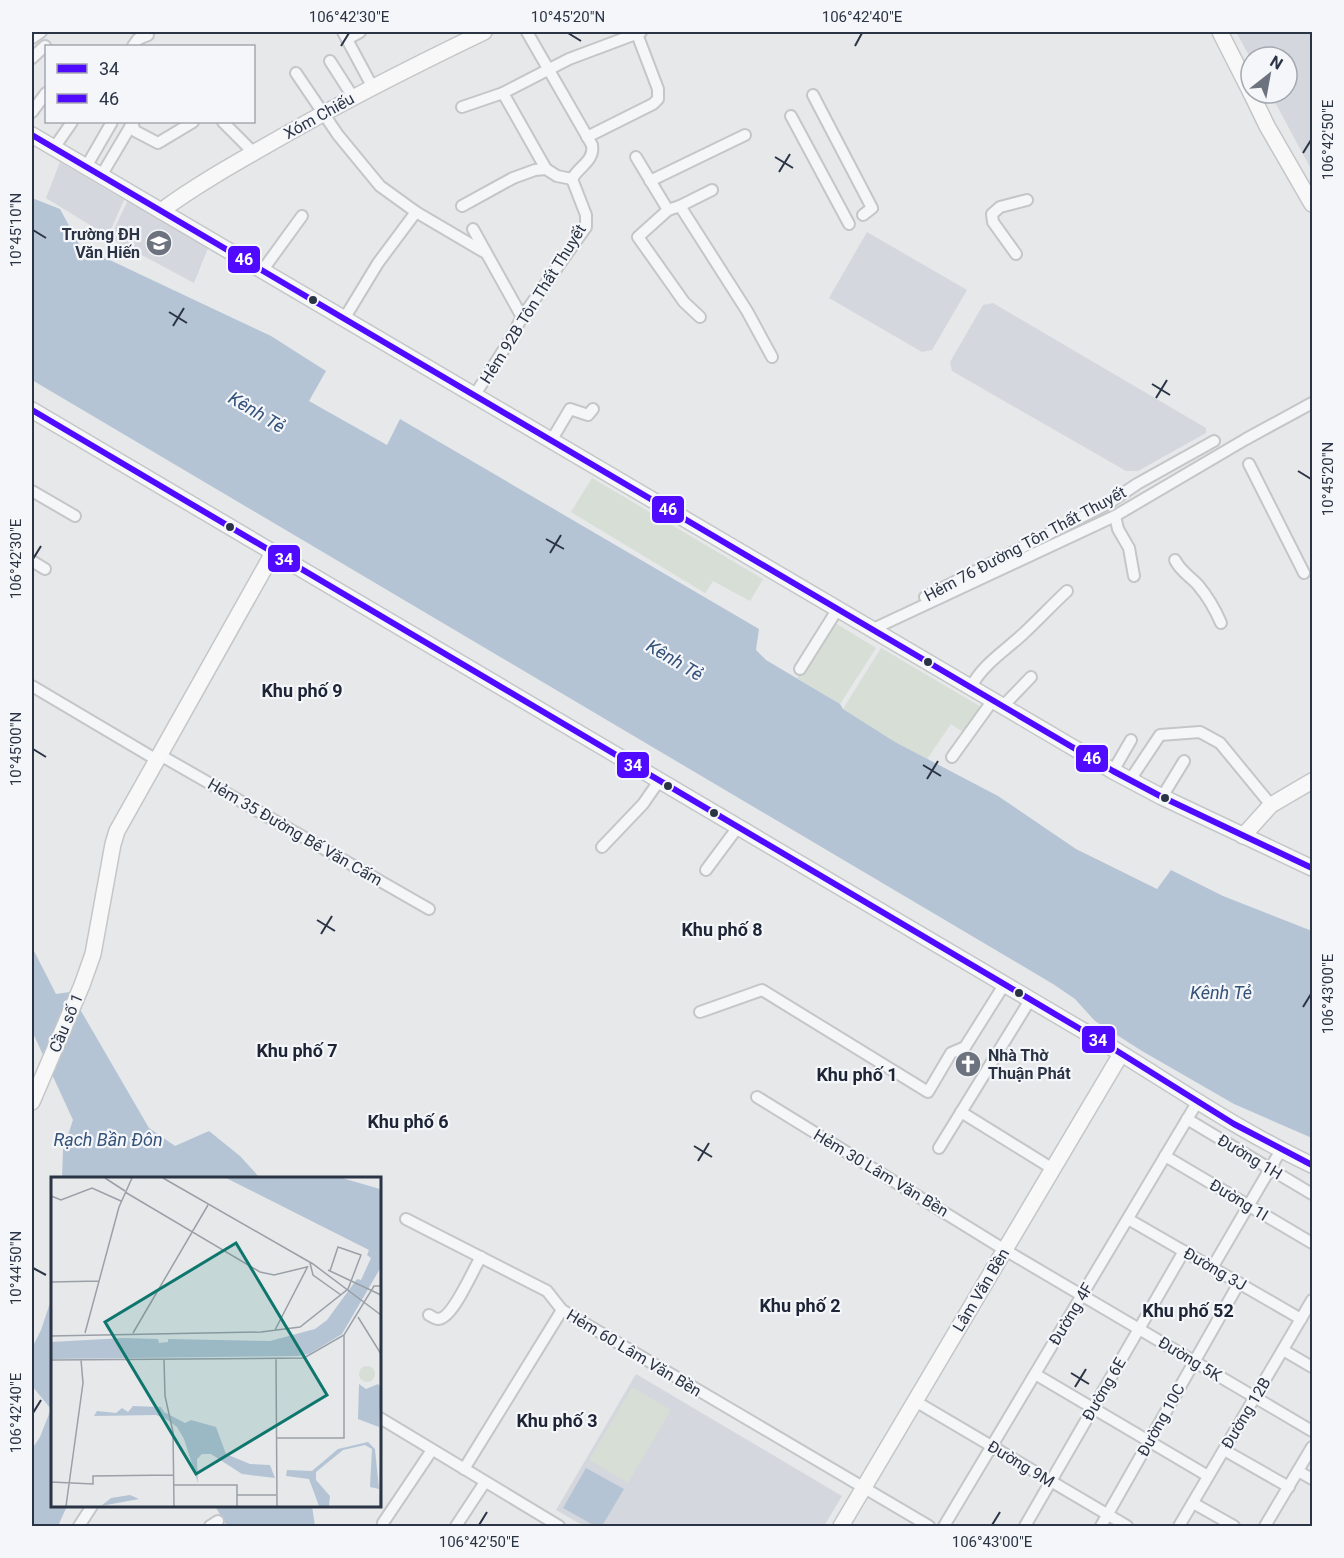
<svg xmlns="http://www.w3.org/2000/svg" width="1344" height="1558" font-family="Roboto,sans-serif">
<rect width="100%" height="100%" fill="#e6e8ea"/>
<g fill="#d4d7dd">
<polygon points="1236,32 1312,32 1312,171 1270,93 1287,93 1287,57 1251,57 1251,59"/>
<polygon points="60,162 124,200 108,236 46,198"/>
<polygon points="128,200 208,248 194,283 110,238"/>
<polygon points="867,232 967,290 932,350 922,352 829,298"/>
<polygon points="993,303 1206,428 1206,433 1138,471 1126,471 952,371 950,362 983,305"/>
<polygon points="636,1374 842,1496 824,1526 584,1526 556,1510"/>
</g>
<g fill="#d6ded6">
<polygon points="592,478 763,579 750,601 713,581 705,593 571,512"/>
<polygon points="832,621 876,648 840,704 797,678"/>
<polygon points="881,648 981,707 963,732 951,724 927,759 893,741 843,709"/>
<polygon points="632,1387 671,1410 628,1483 589,1460"/>
</g>
<g fill="#b4c4d5">
<polygon points="32,198 60,209 80,246 271,336 326,371 309,401 387,445 400,419 759,629 756,650 766,660 840,704 843,709 895,742 998,796 1076,849 1157,889 1171,870 1223,896 1312,931 1312,1138 1234,1104 1142,1051 1095,1021 1075,999 1053,984 32,380"/>
<polygon points="32,944 33,949 56,994 70,992 149,1128 175,1146 209,1131 240,1156 260,1178 62,1178 63,1150 73,1120 32,1031"/>
<polygon points="52,1297 52,1506 67,1506 58,1526 32,1526 32,1449 40,1437 51,1409 32,1386 32,1348 41,1330"/>
<polygon points="586,1468 624,1489 602,1526 595,1526 563,1508"/>
<polygon points="215,1506 312,1506 315,1526 227,1526"/>
</g>
<g fill="none" stroke-linecap="round" stroke-linejoin="round">
<defs>
<g id="street">
<polyline points="343,32 372,86"/>
<path d="M527,32L592,145C595,161 578,167 572,179"/>
<polyline points="32,38 41,32"/>
<polyline points="347,39 360,32"/>
<polyline points="133,46 138,39 148,35"/>
<polyline points="32,58 45,46"/>
<polyline points="330,61 353,97"/>
<polyline points="296,73 338,135 380,186 416,212 484,252"/>
<polyline points="813,95 872,208 863,215"/>
<polyline points="462,107 503,93"/>
<polyline points="32,112 46,93"/>
<polyline points="791,116 849,224"/>
<polyline points="223,122 254,153"/>
<polyline points="132,123 135,131 158,143 193,122"/>
<polyline points="587,137 653,104 658,99 658,89 637,34"/>
<polyline points="54,148 72,122"/>
<polyline points="636,157 668,210"/>
<polyline points="86,167 112,122"/>
<polyline points="546,169 503,93 569,59 641,32"/>
<polyline points="101,176 133,122"/>
<polyline points="650,181 745,135"/>
<polyline points="462,206 513,178 535,170 546,169 557,176 572,179"/>
<polyline points="680,206 747,311 772,357"/>
<polyline points="473,229 522,317"/>
<polyline points="1016,254 993,222 992,214 1000,207 1027,200"/>
<polyline points="262,271 302,216"/>
<polyline points="700,317 684,302 638,237 668,210 680,206 712,190"/>
<polyline points="344,319 378,263 416,212"/>
<polyline points="474,396 510,340 522,317 586,227 586,215 572,179"/>
<polyline points="551,441 570,409 588,415 593,409"/>
<polyline points="1249,464 1304,573"/>
<polyline points="32,491 75,516"/>
<polyline points="1115,516 1118,529 1129,548 1134,576"/>
<path d="M1175,560C1181,572 1190,576 1198,585C1208,597 1215,609 1221,623"/>
<polyline points="32,561 45,569"/>
<polyline points="925,597 1109,503 1137,484 1214,441"/>
<polyline points="871,630 1115,516 1246,439 1312,403"/>
<polyline points="800,669 837,610"/>
<polyline points="32,686 157,760"/>
<path d="M971,687C982,665 1006,650 1023,634C1038,620 1052,605 1067,591"/>
<polyline points="1004,705 1031,677"/>
<polyline points="160,755 429,909"/>
<polyline points="952,757 993,700"/>
<polyline points="1113,771 1131,740"/>
<polyline points="1130,780 1160,735 1200,732 1220,743 1271,805"/>
<polyline points="1162,797 1184,761"/>
<polyline points="602,847 643,804 659,781"/>
<polyline points="706,870 738,827"/>
<polyline points="700,1012 762,990 928,1092 951,1053 965,1047 1004,985"/>
<polyline points="757,1097 1005,1250 1312,1431"/>
<polyline points="961,1112 1053,1169"/>
<polyline points="1187,1119 1312,1194"/>
<polyline points="939,1148 1030,1000"/>
<polyline points="1165,1156 1312,1243"/>
<polyline points="406,1219 547,1291 562,1310 929,1526"/>
<polyline points="1128,1219 1301,1319"/>
<polyline points="1212,1268 1281,1150"/>
<path d="M429,1315C431,1316 435,1319 438,1319C453,1319 473,1269 481,1257"/>
<polyline points="1283,1350 1312,1367"/>
<polyline points="1035,1374 1208,1476"/>
<polyline points="915,1401 1127,1526"/>
<polyline points="380,1418 559,1526"/>
<polyline points="1224,1450 1289,1487"/>
<polyline points="464,1469 562,1310"/>
<polyline points="1298,1471 1312,1479"/>
<polyline points="1193,1503 1234,1526"/>
<polyline points="79,1526 92,1506"/>
<polyline points="210,1526 218,1521"/>
<polyline points="383,1526 383,1523 432,1450"/>
<polyline points="456,1526 485,1482"/>
<polyline points="944,1526 1198,1101"/>
<polyline points="1025,1526 1184,1251"/>
<polyline points="1101,1526 1239,1283"/>
<polyline points="1179,1526 1312,1300"/>
<polyline points="1265,1526 1312,1447"/>
</g>
<g id="secondary">
<polyline points="1220,32 1251,93"/>
<polyline points="1251,93 1267,126 1312,204"/>
<polyline points="32,135 1113,771 1162,797 1312,868"/>
<path d="M161,211C195,186 232,165 269,144C340,103 411,67 484,32"/>
<path d="M32,410L1109,1046C1176,1087 1241,1132 1312,1165"/>
<polyline points="1243,836 1271,805 1312,781"/>
<polyline points="32,1102 82,985 93,954 113,844 117,831 273,553"/>
<polyline points="841,1526 1121,1054"/>
</g>
</defs>
<use href="#street" stroke="#c4c6c8" stroke-width="14"/>
<use href="#secondary" stroke="#c4c6c8" stroke-width="18"/>
<use href="#street" stroke="#f5f6f7" stroke-width="10"/>
<use href="#secondary" stroke="#f8f8f8" stroke-width="15"/>
<defs>
<polyline id="bus-1" points="32,410 1109,1046 1234,1124 1312,1165"/>
<polyline id="bus-2" points="32,135 1113,771 1162,797 1312,868"/>
</defs>
<use href="#bus-1" stroke="#f4f6f9" stroke-width="10"/>
<use href="#bus-2" stroke="#f4f6f9" stroke-width="10"/>
<use href="#bus-1" stroke="#4f0aff" stroke-width="6"/>
<use href="#bus-2" stroke="#4f0aff" stroke-width="6"/>
</g>
<path fill="none" stroke="#2b3445" stroke-width="2" d="M568,33L581,41M341,46L349,33M855,46L862,33M1303,153L1311,140M775,157L793,168M779,172L790,154M33,230L46,238M169,312L187,323M173,326L184,308M1152,384L1170,395M1156,398L1167,380M1298,471L1311,479M546,539L564,549M550,553L561,535M33,559L41,546M33,749L46,757M923,765L941,776M927,779L938,761M317,920L335,931M321,934L332,916M1303,1007L1311,994M694,1146L712,1157M698,1161L709,1143M33,1268L46,1275M1071,1373L1089,1384M1075,1387L1086,1369M33,1413L41,1400M479,1525L487,1512M992,1525L1000,1512"/>
<defs>
<symbol id="university-disc" viewBox="-11 -11 22 22"><circle r="9.5" fill="#6c737f" stroke="#f4f6f9"/><path d="M0-5L7-2L0 1L-7-2ZM-4 1L0 2.5L4 1V4Q0 6-4 4Z" fill="#fff"/></symbol>
<symbol id="church-disc" viewBox="-11 -11 22 22"><circle r="9.5" fill="#6c737f" stroke="#f4f6f9"/><path d="M-1.2-6h2.4v3.5h3.3v2.4h-3.3V6h-2.4V-.1h-3.3v-2.4h3.3Z" fill="#fff"/></symbol>
</defs>
<g fill-rule="evenodd">
<use href="#university-disc" x="144" y="228" width="30" height="30"/>
<use href="#church-disc" x="953" y="1049" width="30" height="30"/>
</g>
<g fill="#2b3445" stroke="#f4f6f9" stroke-width="2">
<circle cx="313" cy="300" r="5"/>
<circle cx="230" cy="527" r="5"/>
<circle cx="928" cy="662" r="5"/>
<circle cx="668" cy="786" r="5"/>
<circle cx="1165" cy="798" r="5"/>
<circle cx="714" cy="813" r="5"/>
<circle cx="1019" cy="993" r="5"/>
</g>
<g text-anchor="middle" dominant-baseline="central" stroke-width="4.5" stroke-linejoin="round" paint-order="stroke">
<g font-size="16" fill="#2b3445" stroke="#f4f6f9">
<text transform="translate(319 116) rotate(-29)">Xóm Chiếu</text>
<text transform="translate(533 304) rotate(-58)">Hẻm 92B Tôn Thất Thuyết</text>
<text transform="translate(1025 544) rotate(-28)">Hẻm 76 Đường Tôn Thất Thuyết</text>
<text transform="translate(295 832) rotate(30)">Hẻm 35 Đường Bế Văn Cấm</text>
<text transform="translate(66 1023) rotate(-67)">Cầu số 1</text>
<text transform="translate(1250 1157) rotate(31)">Đường 1H</text>
<text transform="translate(881 1173) rotate(31)">Hẻm 30 Lâm Văn Bền</text>
<text transform="translate(1239 1200) rotate(31)">Đường 1I</text>
<text transform="translate(1215 1269) rotate(30)">Đường 3J</text>
<text transform="translate(981 1290) rotate(-59)">Lâm Văn Bền</text>
<text transform="translate(1071 1314) rotate(-59)">Đường 4F</text>
<text transform="translate(634 1353) rotate(31)">Hẻm 60 Lâm Văn Bền</text>
<text transform="translate(1190 1359) rotate(31)">Đường 5K</text>
<text transform="translate(1104 1389) rotate(-60)">Đường 6E</text>
<text transform="translate(1246 1413) rotate(-59)">Đường 12B</text>
<text transform="translate(1161 1420) rotate(-61)">Đường 10C</text>
<text transform="translate(1021 1464) rotate(31)">Đường 9M</text>
</g>
<g font-size="16" font-weight="bold" fill="#2b3445" stroke="#f4f6f9" text-anchor="end">
<text x="140" y="234">Trường ĐH<tspan x="140" dy="18">Văn Hiến</tspan></text>
<text x="988" y="1055" text-anchor="start">Nhà Thờ<tspan x="988" dy="18">Thuận Phát</tspan></text>
</g>
<g font-size="18" font-style="italic" fill="#34527a" stroke="#f4f6f9">
<text transform="translate(257 412) rotate(31)">Kênh Tẻ</text>
<text transform="translate(675 660) rotate(31)">Kênh Tẻ</text>
<text x="1221" y="992">Kênh Tẻ</text>
<text x="108" y="1139">Rạch Bần Đôn</text>
</g>
<g font-size="18" font-weight="bold" fill="#1d2536" stroke="#f4f6f9">
<text x="302" y="690">Khu phố 9</text>
<text x="722" y="929">Khu phố 8</text>
<text x="297" y="1050">Khu phố 7</text>
<text x="857" y="1074">Khu phố 1</text>
<text x="408" y="1121">Khu phố 6</text>
<text x="800" y="1305">Khu phố 2</text>
<text x="1188" y="1310">Khu phố 52</text>
<text x="557" y="1420">Khu phố 3</text>
</g>
</g>
<g transform="translate(51 1177)">
<rect width="330" height="330" fill="#e6e8ea"/>
<path d="M308 197a8 8 0 1 1 16 0a8 8 0 1 1-16 0Z" fill="#d6ded6"/>
<path d="M175,1H291L329,12L330,90L291,157L258,177L247,179L0,182V165L72,161L107,162L108,166L117,165V162L219,164L264,152L276,143L306,102L310,103L320,81L316,78L318,73ZM308,207L315,212L327,207L330,211L328,250L307,242ZM82,229L110,230L113,235L134,246L140,243L165,250L175,277L199,287L219,288L224,301L191,297L160,277H151L146,282L147,306L133,262L126,250L115,242L105,238L43,239L46,234L65,236L71,231L77,235ZM317,265L324,272L328,312L319,310L321,272L314,268L292,273L265,295V303L279,319L278,329H268L258,302L235,299L236,293L261,294L287,272ZM79,318L88,322L50,329L60,321Z" fill="#b4c4d5"/>
<path fill="none" stroke="#b4c4d5" stroke-width="3" d="M198,1L239,19L275,42L330,57M208,1L244,16L280,39L330,53"/>
<path fill="none" stroke="#9ba0a8" stroke-width="1.5" d="M54,1L74,14M112,1L262,87L330,138M74,15L209,95L223,98L256,90M0,19L10,23L41,11L70,24M259,86L262,98L290,118M277,93L330,118M0,105L48,104M307,140L330,177M224,153L257,89M34,156L68,30L81,1M82,156L157,28M0,159L210,155L249,150L297,112L310,78L287,70L279,94M225,182L226,329M0,183L253,181L293,158L323,109H330M113,183L114,219L122,255L123,329M226,261H293V158M0,305L42,307V299L122,298M122,308H186V329M186,318H225M15,329L32,206L30,183M329,329L330,274"/>
<path fill="#0f766e" fill-opacity="0.15" stroke="#0f766e" stroke-width="3" d="M185,66L276,218L145,297L54,145Z"/>
<rect width="330" height="330" fill="none" stroke="#2b3445" stroke-width="3"/>
</g>
<g stroke="#f4f6f9" stroke-width="2">
<rect x="227" y="245" width="34" height="29" rx="6" fill="#4f0aff"/>
<rect x="651" y="495" width="34" height="29" rx="6" fill="#4f0aff"/>
<rect x="267" y="544" width="34" height="29" rx="6" fill="#4f0aff"/>
<rect x="1075" y="744" width="34" height="29" rx="6" fill="#4f0aff"/>
<rect x="616" y="751" width="34" height="28" rx="6" fill="#4f0aff"/>
<rect x="1081" y="1025" width="35" height="29" rx="6" fill="#4f0aff"/>
</g>
<g font-size="16" text-anchor="middle" font-weight="bold" fill="#fff">
<text x="244" y="265">46</text>
<text x="668" y="515">46</text>
<text x="284" y="565">34</text>
<text x="1092" y="764">46</text>
<text x="633" y="771">34</text>
<text x="1098" y="1046">34</text>
</g>
<rect width="1344" height="1558" fill="none" stroke="#f4f6f9" stroke-width="66"/>
<rect x="45" y="45" width="210" height="78" fill="#f4f6f9" stroke="#a4a8b1" stroke-width="1.5"/>
<rect x="57" y="64" width="30" height="9" fill="#4f0aff" stroke="#a4a8b1" stroke-width="1.5"/>
<text x="99" y="75" font-size="18" fill="#2b3445">34</text>
<rect x="57" y="94" width="30" height="9" fill="#4f0aff" stroke="#a4a8b1" stroke-width="1.5"/>
<text x="99" y="105" font-size="18" fill="#2b3445">46</text>
<g transform="translate(1269 75) rotate(31)"><circle r="28" fill="#f4f6f9" stroke="#a4a8b1" stroke-width="1.5"/>
<path d="M0-4.5L10 22L0 15L-10 22Z" fill="#6c737f"/>
<text y="-9" font-size="16" font-weight="bold" text-anchor="middle" fill="#2b3445">N</text>
</g>
<rect x="33" y="33" width="1278" height="1492" fill="none" stroke="#2b3445" stroke-width="2"/>
<g font-size="15" text-anchor="middle" fill="#2b3445">
<text x="349" y="22">106°42'30"E</text>
<text x="568" y="22">10°45'20"N</text>
<text x="862" y="22">106°42'40"E</text>
<text transform="translate(1328 140) rotate(-90)" y="5">106°42'50"E</text>
<text transform="translate(16 230) rotate(-90)" y="5">10°45'10"N</text>
<text transform="translate(1328 479) rotate(-90)" y="5">10°45'20"N</text>
<text transform="translate(16 559) rotate(-90)" y="5">106°42'30"E</text>
<text transform="translate(16 749) rotate(-90)" y="5">10°45'00"N</text>
<text transform="translate(1328 994) rotate(-90)" y="5">106°43'00"E</text>
<text transform="translate(16 1268) rotate(-90)" y="5">10°44'50"N</text>
<text transform="translate(16 1413) rotate(-90)" y="5">106°42'40"E</text>
<text x="479" y="1547">106°42'50"E</text>
<text x="992" y="1547">106°43'00"E</text>
</g>
</svg>
